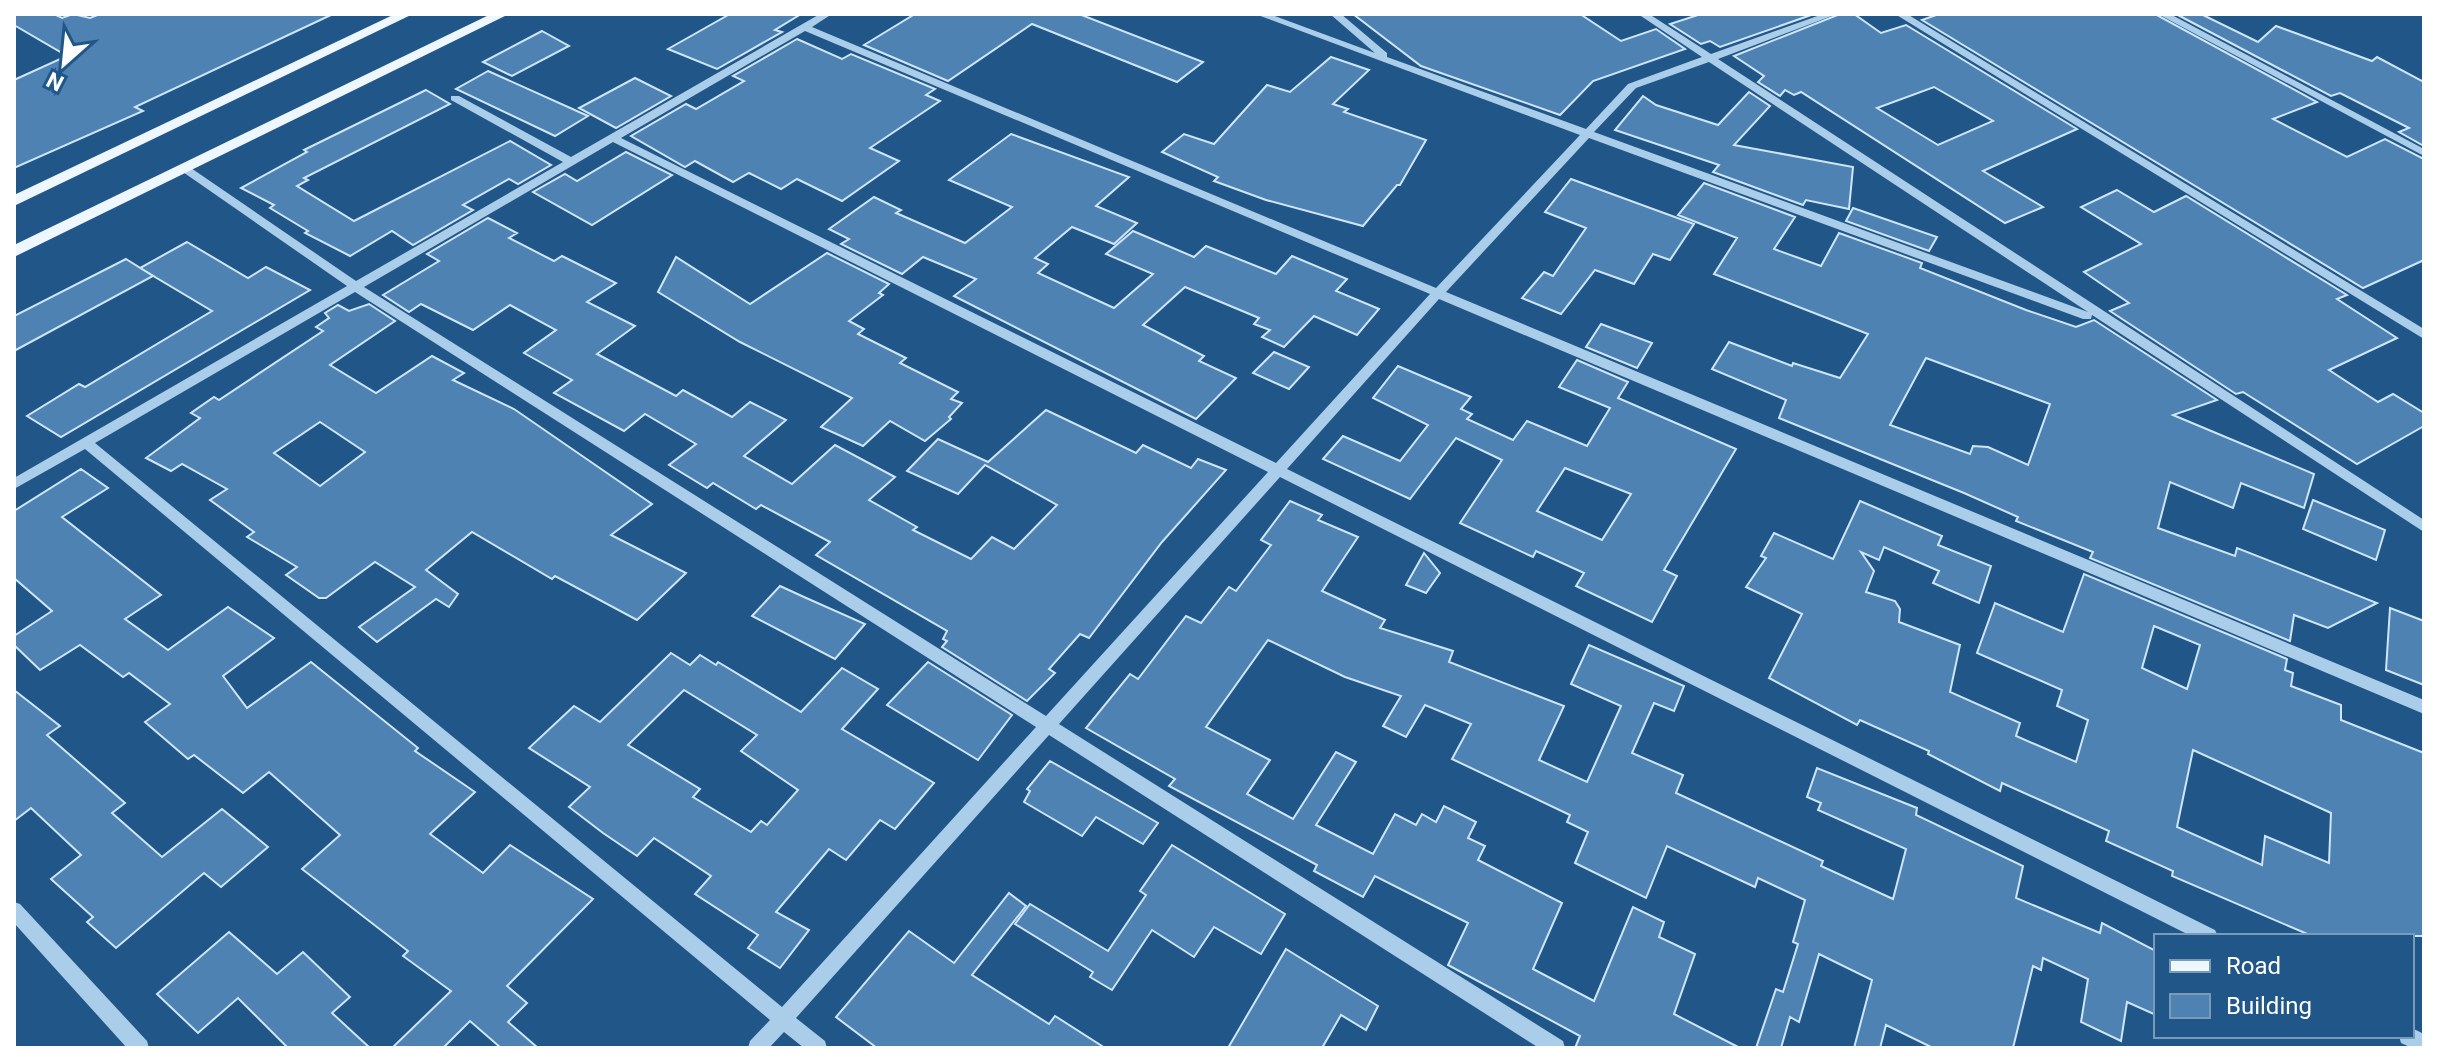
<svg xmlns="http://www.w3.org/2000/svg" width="2438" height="1062" font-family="Roboto,sans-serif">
<rect width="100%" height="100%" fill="#205688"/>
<g fill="#4d82b2" stroke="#cfe5f8" stroke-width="2" fill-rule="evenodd">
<polygon points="14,14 54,14 62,18 73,14 90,18 100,14 333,14 135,107 143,111 14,168 14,80 67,56 14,25"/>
<polygon points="730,14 801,14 775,30 782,32 717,69 668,49"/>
<polygon points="915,14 1079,14 1203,62 1177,82 1032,24 948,81 864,45"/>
<polygon points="1353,14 1580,14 1621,41 1656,29 1685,49 1593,81 1560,115 1421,66"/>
<polygon points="1701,14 1814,14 1720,47 1710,41 1701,44 1670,24"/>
<path d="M1840,14H1854L1881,33L1906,25L2077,129L1983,171L2043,207L2005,223L1801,92L1794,95L1785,90L1780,96L1758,82L1764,76L1734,56ZM1934,87L1993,121L1938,145L1877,108Z"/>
<polygon points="1939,14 2155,14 2317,102 2273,119 2347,157 2385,139 2424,159 2424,260 2363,288 1922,20"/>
<polygon points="2176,14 2201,14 2258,42 2276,26 2372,61 2377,57 2424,82 2424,146 2399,132 2409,128 2340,93 2331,96"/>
<polygon points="542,31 569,46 512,76 483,62"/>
<polygon points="797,39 842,59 851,54 935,89 926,95 940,101 870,148 899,161 842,201 797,179 781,189 749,173 733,182 695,161 685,167 631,136 686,104 696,109 744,81 733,76"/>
<polygon points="1331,57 1369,70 1333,104 1348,109 1344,112 1426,140 1400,185 1397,185 1363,226 1266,200 1214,181 1218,177 1162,152 1184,134 1214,144 1267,85 1290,92"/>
<polygon points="488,71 588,116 555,136 456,89"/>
<polygon points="635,78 671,96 616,128 579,108"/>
<polygon points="426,90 450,104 304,178 308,180 297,186 354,221 510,141 551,165 518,184 509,179 463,205 473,210 413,245 392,231 350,256 305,233 308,231 270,208 274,205 241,188 307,152 304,150"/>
<polygon points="1749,92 1770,106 1734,145 1853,167 1849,209 1806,200 1803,205 1713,172 1719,165 1615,130 1643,96 1656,105 1718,125"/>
<polygon points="1011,134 1129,177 1096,206 1137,223 1114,244 1072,227 1035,258 1048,264 1038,273 1114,308 1153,274 1106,254 1133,231 1194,257 1206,246 1276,274 1292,256 1347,279 1336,291 1379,309 1357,335 1314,316 1284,347 1262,337 1270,330 1254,324 1259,318 1185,287 1143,325 1204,356 1199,361 1236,378 1196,419 954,296 976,279 923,257 902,274 841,244 849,239 829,229 874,197 901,210 896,213 965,243 1012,207 949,180"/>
<polygon points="626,152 672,175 592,225 533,192 565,174 577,181"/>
<polygon points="1571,179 1694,224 1670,260 1653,254 1634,284 1595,270 1561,314 1522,298 1544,272 1553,276 1586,228 1545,212"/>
<path d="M1704,183L1795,217L1774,249L1821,266L1839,233L1922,263L1920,268L2026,310L2076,327L2094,320L2217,400L2173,415L2314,474L2304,508L2241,483L2233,508L2170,482L2158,528L2235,556L2237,548L2377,603L2328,628L2294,615L2290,641L2090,558L2093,552L2016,521L2018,517L1964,493L1779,418L1786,400L1712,369L1729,342L1792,366L1793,363L1840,378L1868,334L1714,274L1737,238L1678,215ZM1926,358L2050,404L2028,465L1988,447L1973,446L1970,454L1890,425Z"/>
<polygon points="2117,190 2154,212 2186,196 2347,295 2337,299 2397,338 2329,370 2378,402 2393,394 2424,413 2424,426 2357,464 2243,392 2236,394 2110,311 2129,303 2084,272 2141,244 2081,207"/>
<polygon points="1853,208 1937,237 1929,251 1846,221"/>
<polygon points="488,218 517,233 509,238 554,261 562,256 616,283 587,302 635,326 597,354 676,396 683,390 732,417 750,402 786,420 744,456 792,484 835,445 895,477 869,500 917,527 913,530 971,559 992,537 1014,549 1057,505 985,465 958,494 907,471 938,439 988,462 1046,410 1136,453 1143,445 1191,468 1198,459 1226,470 1162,542 1089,638 1080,634 1049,669 1055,673 1027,701 942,647 947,641 943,639 947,631 816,555 830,542 761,505 756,509 713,483 707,488 669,465 696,444 645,414 624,431 554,393 572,380 524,353 556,330 510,305 473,330 421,304 409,312 383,295 439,261 427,254"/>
<polygon points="187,242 248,278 266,267 310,290 61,437 27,416 79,384 85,387 212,311 140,268"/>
<polygon points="827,253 889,284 879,293 883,295 849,321 864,329 858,334 906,358 900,363 958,392 951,399 962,403 949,417 951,419 925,441 890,421 863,446 821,427 852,398 740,342 658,292 676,257 750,304"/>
<polygon points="126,259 153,276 14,351 14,316"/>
<path d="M369,304L395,321L330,365L376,393L432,356L464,373L453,380L514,409L652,504L611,535L686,573L637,620L555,576L552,579L472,532L426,570L458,594L449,607L436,599L377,642L359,627L415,587L375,562L326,598H319L286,575L297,567L247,537L254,532L210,500L227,489L182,464L171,471L146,458L200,418L191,413L214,397L219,400L323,331L316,327L329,318L325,313L338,305L349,311ZM320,422L365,452L320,486L274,453Z"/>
<polygon points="1601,324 1652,343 1637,368 1586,347"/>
<polygon points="1274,352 1309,367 1289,389 1253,373"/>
<path d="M1577,360L1628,382L1618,398L1736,449L1664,570L1677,576L1652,622L1576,586L1584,573L1536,551L1533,557L1460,523L1502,460L1456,438L1410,499L1323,459L1343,436L1400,461L1428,425L1373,398L1398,366L1471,397L1461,409L1472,414L1467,419L1513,440L1527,421L1587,446L1610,408L1559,387ZM1565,468L1631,494L1602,540L1537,511Z"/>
<polygon points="81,469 108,488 62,517 161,595 125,619 168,650 228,607 274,638 223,676 247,708 311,662 418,748 415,751 475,792 430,834 483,873 510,845 593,899 507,986 527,1003 508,1022 538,1048 501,1048 470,1021 443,1048 392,1048 451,991 403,956 408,951 302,869 340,835 269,772 243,793 194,755 188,759 145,722 170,704 129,673 123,677 80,645 40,670 14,645 14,636 52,611 14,578 14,511"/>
<polygon points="2313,500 2385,530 2376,560 2303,529"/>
<polygon points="1290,501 1322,515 1318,520 1358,537 1322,591 1385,620 1380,628 1453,651 1449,662 1564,706 1539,760 1587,782 1621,706 1571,684 1589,645 1684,686 1674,711 1654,703 1632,753 1683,775 1676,793 1823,861 1821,866 1893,899 1906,849 1818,810 1821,803 1807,797 1817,768 1917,808 1916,815 2023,866 2016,898 2100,933 2102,923 2156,951 2156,1015 2127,1002 2121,1041 2081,1022 2088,979 2043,958 2041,970 2033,966 2013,1048 1933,1048 1886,1025 1880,1048 1854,1048 1872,980 1819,954 1799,1022 1790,1017 1781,1048 1756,1048 1776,989 1783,992 1798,944 1793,942 1805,900 1758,878 1755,887 1667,846 1646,898 1575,863 1588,832 1567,822 1570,815 1452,759 1471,724 1425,705 1406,737 1383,726 1401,696 1345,677 1268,640 1206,727 1270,760 1247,794 1293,819 1336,752 1356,762 1316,825 1373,854 1395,814 1416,825 1422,814 1436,822 1444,806 1476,822 1468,838 1485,846 1478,860 1562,903 1533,969 1594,1001 1633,907 1664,922 1659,937 1695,954 1674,1014 1740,1048 1575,1048 1580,1036 1448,965 1468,923 1375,876 1363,897 1314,871 1317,865 1169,786 1175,779 1086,728 1130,674 1138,679 1186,616 1201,623 1229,587 1236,591 1271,545 1261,540"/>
<path d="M1860,501L1942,536L1938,545L1991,566L1979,603L1933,583L1939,571L1884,547L1879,560L1861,552L1874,571L1866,592L1895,601L1900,609L1899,622L1960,645L1950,692L2020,723L2016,736L2076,762L2088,720L2057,706L2062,690L1977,653L1995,603L2063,632L2084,574L2287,659L2285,670L2293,673L2291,686L2341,705V720L2424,753V936H2312L2172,876L2173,871L2106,841L2109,831L2002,783L2000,791L1928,754L1929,751L1860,720L1857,725L1769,678L1802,614L1746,587L1766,558L1761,556L1774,533L1833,559ZM2154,626L2200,645L2187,689L2142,668ZM2193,750L2331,813L2329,863L2265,836L2262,865L2177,827Z"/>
<polygon points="1424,553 1440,573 1426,593 1406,585"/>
<polygon points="780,586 804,597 865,624 835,659 752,616"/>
<polygon points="2390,608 2424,621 2424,685 2386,670"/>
<path d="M671,653L690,665L700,655L716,665L718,662L801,712L842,668L878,689L842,729L934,783L895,829L880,820L846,860L829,849L776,912L809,930L780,968L748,948L758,935L695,894L711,876L654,838L637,856L603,833L569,807L590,787L529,748L574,706L600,722ZM684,690L757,735L741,751L798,790L767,825L761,821L751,832L693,797L700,789L628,745Z"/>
<polygon points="928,662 1012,715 978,760 887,705"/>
<polygon points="14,690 60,726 47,735 125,803 112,813 162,857 222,809 268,847 221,887 204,873 116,948 87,922 93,917 51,879 81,855 31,808 14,821"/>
<polygon points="1050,761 1158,823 1143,844 1096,817 1082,836 1024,802 1030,791 1027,789"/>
<polygon points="1172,845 1285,914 1261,954 1214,927 1194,957 1152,930 1112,990 1090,977 1093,972 1015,924 1030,904 1108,951 1146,895 1140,891"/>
<polygon points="1009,893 1026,906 972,975 1049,1024 1055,1016 1105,1048 877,1048 836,1017 909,931 954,963"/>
<polygon points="229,932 277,974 303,952 350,997 332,1013 370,1048 288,1048 238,998 198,1033 157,994"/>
<polygon points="1286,949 1378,1006 1366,1030 1341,1015 1322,1048 1228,1048"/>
</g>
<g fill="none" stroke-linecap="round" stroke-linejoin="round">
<g fill="#aacdea" fill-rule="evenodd">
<path d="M820,14H832L812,27L1436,288L1580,135L1255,14H1269L1375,53L1330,14H1341L1387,53V57L1586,129L1628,84L1702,57L1638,14H1649L1711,54L1823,14H1837L1718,59L2424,520V532L2092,315L2091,319H2083L1589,138L1446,292L2424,700V714L1439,299L1287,469L2215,930L2218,936H2191L1280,477L1059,724L1563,1041L1565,1048H1539L1049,735L796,1018L825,1041L827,1048H804L784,1032L769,1048H748L750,1041L770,1020L85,449L14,489V478L347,286L180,170V166H188L356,281L563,162L451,100V96H459L571,157ZM805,31L1430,294L1276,463L621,138ZM1709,62L2088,312L1594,132L1636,88ZM613,142L1268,472L1046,716L364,287ZM355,292L1036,727L782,1007L95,443Z"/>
<polygon points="1895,14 1907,14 2424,329 2424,339"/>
<polygon points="2158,14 2170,14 2424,149 2424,156"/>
<polygon points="14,902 20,904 147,1041 149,1048 127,1048 14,923"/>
<polygon points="2412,1028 2424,1034 2424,1048 2412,1048 2401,1043 2399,1036 2412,1036"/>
</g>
<g fill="#eef6fe" fill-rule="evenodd">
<polygon points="395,14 413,14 14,206 14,195"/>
<polygon points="491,14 509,14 14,257 14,245"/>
</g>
</g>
<rect width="2438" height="1062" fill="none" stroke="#ffffff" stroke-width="32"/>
<rect x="2154" y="934" width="260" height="104" fill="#205688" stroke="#799ab8" stroke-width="2"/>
<rect x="2170" y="960" width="40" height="12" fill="#eef6fe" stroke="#799ab8" stroke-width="2"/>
<text x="2226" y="974" font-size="24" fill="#ffffff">Road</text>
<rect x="2170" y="994" width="40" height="24" fill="#4d82b2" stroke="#799ab8" stroke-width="2"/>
<text x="2226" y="1014" font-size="24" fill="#ffffff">Building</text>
<g transform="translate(64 64) rotate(207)" stroke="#205688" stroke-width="6" paint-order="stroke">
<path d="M0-6L14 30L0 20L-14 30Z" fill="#ffffff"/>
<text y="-12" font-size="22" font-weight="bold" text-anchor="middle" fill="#ffffff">N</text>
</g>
</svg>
